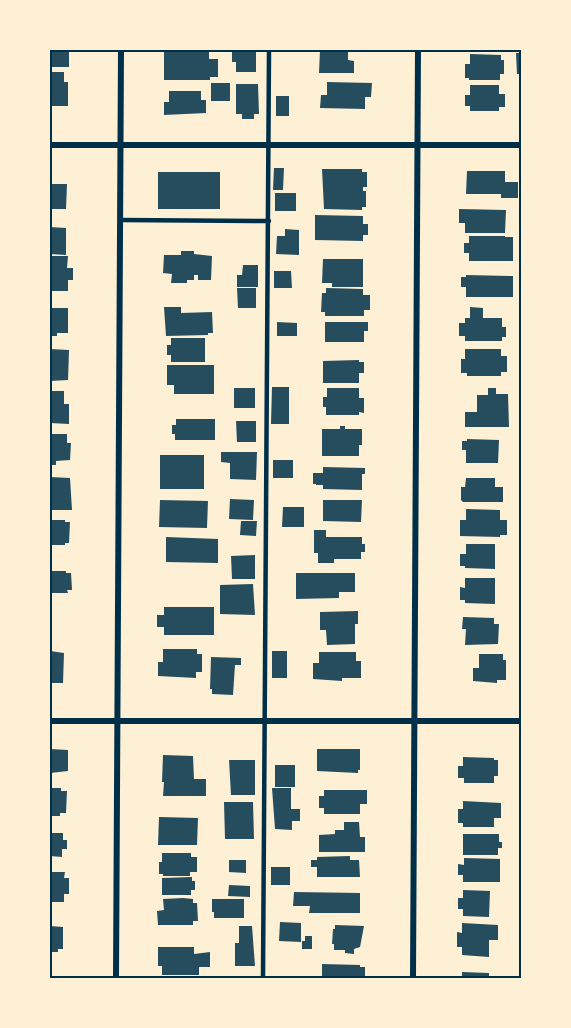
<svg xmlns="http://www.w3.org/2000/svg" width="571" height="1028" font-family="Raleway,sans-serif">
<rect width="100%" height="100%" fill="#fdf0d5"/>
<g fill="#264d5e">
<rect x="50" y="50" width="19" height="17"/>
<polygon points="232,50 256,51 256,72 236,72 236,62 232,62"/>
<polygon points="320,50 348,51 348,60 354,61 354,73 319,73"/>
<polygon points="164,51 209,51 209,59 218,59 218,77 210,77 210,80 164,80"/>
<polygon points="516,53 522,53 522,74 517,74"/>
<polygon points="470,54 501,55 501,60 504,60 504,74 500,74 500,80 469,80 469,78 465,78 465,64 470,64"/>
<polygon points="50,72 64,72 64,82 68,82 68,106 50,106"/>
<polygon points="327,82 372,83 371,97 365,97 365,109 320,108 321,95 327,95"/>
<rect x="211" y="83" width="19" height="18"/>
<polygon points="236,84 258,84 259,114 254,114 254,119 242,119 242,114 236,114"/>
<polygon points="470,85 499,85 499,94 505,94 505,107 499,107 499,111 470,111 470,106 465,106 465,95 470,95"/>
<polygon points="169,91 201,91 201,100 206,100 206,113 164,115 164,102 169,102"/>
<rect x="276" y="96" width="13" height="20"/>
<polygon points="274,168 284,168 283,190 273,190"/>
<polygon points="322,169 362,169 362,172 367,172 367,187 363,187 363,191 366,191 366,207 362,207 362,210 324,209"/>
<polygon points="467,171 505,171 505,182 518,182 518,198 501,198 501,194 466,194"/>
<rect x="158" y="172" width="62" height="37"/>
<polygon points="50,184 67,184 66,209 50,209"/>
<rect x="275" y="193" width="21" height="18"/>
<polygon points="459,209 506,210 505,233 465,233 465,223 459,223"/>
<polygon points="315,215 363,216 363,224 368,224 368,235 363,235 363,241 315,240"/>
<polygon points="50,227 66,228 66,255 50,254"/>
<polygon points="285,229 299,230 299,255 276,254 277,236 285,236"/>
<polygon points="469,236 505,236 505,237 513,237 513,261 469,261 469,253 464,253 464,243 469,243"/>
<polygon points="181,251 194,251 194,254 212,256 211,280 198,280 198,275 194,275 194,280 187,280 187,283 171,283 172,274 163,273 164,255 181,255"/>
<polygon points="50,256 68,256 67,268 73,268 73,280 68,280 68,291 50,291"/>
<polygon points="323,259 363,259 363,287 332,287 332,283 322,283"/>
<polygon points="243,265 258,265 258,287 237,287 237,275 242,275"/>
<polygon points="274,271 291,271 292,288 274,288"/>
<polygon points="466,275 513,276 513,297 466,297 466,287 461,287 461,277 466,277"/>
<polygon points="237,288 256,288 256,308 238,308"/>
<polygon points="326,288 363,289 363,295 370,295 370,310 364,310 364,316 325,316 325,312 321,312 322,293 326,293"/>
<polygon points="164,307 181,307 181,313 212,312 213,333 208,333 208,335 166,336"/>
<polygon points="470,307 483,308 483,318 502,318 502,327 506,327 506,337 502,337 502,341 465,341 465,336 459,336 459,323 465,323 465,318 470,318"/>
<polygon points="50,308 68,308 68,333 57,333 57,336 50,336"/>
<polygon points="277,322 297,323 297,336 277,336"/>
<polygon points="325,322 368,322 368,331 364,331 364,342 325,342"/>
<polygon points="171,338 205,338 205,362 171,362 171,355 167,355 167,345 171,345"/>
<polygon points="50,349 69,350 68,380 50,381"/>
<polygon points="465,349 501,349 501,356 507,356 507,372 501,372 501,376 467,376 467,373 461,373 461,359 465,359"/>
<polygon points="359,360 359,362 364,362 364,373 359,373 359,383 323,383 323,361"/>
<polygon points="167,365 214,365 214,394 174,394 174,385 167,385"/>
<polygon points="272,387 289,387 289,424 271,424"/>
<rect x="234" y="388" width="21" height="20"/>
<polygon points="327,388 359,388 359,398 364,398 364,413 359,412 359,415 326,415 326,407 323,407 323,397 327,397"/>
<polygon points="488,388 496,388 496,394 508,394 509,427 465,427 465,412 477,412 477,395 488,395"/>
<polygon points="50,391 64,391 64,404 69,404 69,424 50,423"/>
<polygon points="176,419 215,419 215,440 175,440 175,434 172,434 172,425 176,425"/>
<polygon points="236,421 256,421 256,442 237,442"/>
<polygon points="340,426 345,426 345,429 362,429 362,445 359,445 359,456 322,456 322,429 340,429"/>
<polygon points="50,434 67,434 67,443 71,443 70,460 56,461 56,465 50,465"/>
<polygon points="467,439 499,440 498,463 466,463 466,450 462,450 462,441 467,441"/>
<polygon points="221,452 257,452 256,480 230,479 230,463 221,462"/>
<rect x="160" y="455" width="44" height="34"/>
<rect x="273" y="460" width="20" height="18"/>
<polygon points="323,467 365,468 365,474 362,474 362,490 323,489 323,485 316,485 316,484 313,484 313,473 323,473"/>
<polygon points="50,477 70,478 72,510 50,510"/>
<polygon points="466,478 495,478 495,487 503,487 503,502 463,502 461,500 461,487 465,487"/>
<polygon points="230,499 254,500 253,520 229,519"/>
<polygon points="160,500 208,501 207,528 159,527"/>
<polygon points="323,500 362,500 361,522 323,521"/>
<polygon points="283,507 304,507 304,527 282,527"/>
<polygon points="466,509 500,510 500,520 507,520 507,535 500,535 500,537 460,536 460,520 466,520"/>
<polygon points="50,520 65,520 65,522 70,522 69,543 65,543 65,545 50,545"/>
<polygon points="241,521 257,521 256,536 240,535"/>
<polygon points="314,530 326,530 326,537 362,537 362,544 365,544 365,552 361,552 361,559 334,559 334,563 318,563 318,553 314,553"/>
<polygon points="166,537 218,539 218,563 166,562"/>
<polygon points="466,544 495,544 495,569 465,568 465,566 460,566 460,554 466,554"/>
<polygon points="255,555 255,579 232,579 231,556"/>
<polygon points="50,571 66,571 66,573 71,573 72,590 67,590 68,593 50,593"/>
<polygon points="296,573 355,573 355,592 339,592 339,598 296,599"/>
<polygon points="465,578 495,578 495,604 465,603 465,600 460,600 460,587 465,588"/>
<polygon points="253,584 255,615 220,614 220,585"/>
<polygon points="164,607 214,607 214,635 164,635 164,627 157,627 157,615 164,615"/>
<polygon points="358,611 358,624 355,624 355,644 327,645 326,630 320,630 320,612"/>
<polygon points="463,617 494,618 494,624 499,624 498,644 465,645 466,629 462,629"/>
<polygon points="163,649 197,649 197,654 202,654 202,672 196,672 196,678 158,676 158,662 163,662"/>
<polygon points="50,651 64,653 63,683 50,683"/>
<rect x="272" y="651" width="15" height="27"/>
<polygon points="319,652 356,652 356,661 361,661 361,678 342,678 342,681 313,679 313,663 319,663"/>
<polygon points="479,654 503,654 503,660 506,660 506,680 497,680 497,683 473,681 473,668 479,668"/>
<polygon points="211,657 241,658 241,665 235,665 233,695 212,694 212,689 210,689"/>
<polygon points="50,749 68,750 68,771 50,773"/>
<polygon points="317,749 360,749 360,770 358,770 358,773 317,771"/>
<polygon points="163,755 193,756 194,779 206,779 206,796 163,796 164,782 162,782"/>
<polygon points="463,757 494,758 494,760 498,760 498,776 494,776 494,783 464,783 464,778 458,778 458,766 463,766"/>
<polygon points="229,760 255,760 255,795 231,795"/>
<rect x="275" y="765" width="20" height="22"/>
<polygon points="50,788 61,788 61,791 67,791 66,813 60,813 60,816 50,816"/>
<polygon points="272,788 291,788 291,809 300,809 300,821 292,821 292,830 275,829"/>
<polygon points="324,790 367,790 367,804 360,804 360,814 324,814 324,808 319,808 319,796 324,796"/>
<polygon points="463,801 501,803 501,818 494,818 494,827 463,827 463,823 458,823 458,809 463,809"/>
<polygon points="224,802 253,802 254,839 225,839"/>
<polygon points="159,817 198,818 197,845 158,845"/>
<polygon points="344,822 359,822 360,837 365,837 365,852 319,852 319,835 335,834 335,830 344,830"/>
<polygon points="50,833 63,833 63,840 67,840 67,849 62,849 62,857 50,856"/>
<polygon points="463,834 499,834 499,842 502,842 502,848 498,848 498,855 463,855"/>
<polygon points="162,853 191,853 191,857 197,857 197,872 190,872 190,876 163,876 163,874 159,874 159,862 162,862"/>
<polygon points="350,856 350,860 359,860 360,877 317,877 317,867 311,867 311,860 317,860 317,857"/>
<polygon points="464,858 500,859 500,882 463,882 463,875 458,875 458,864 464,865"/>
<polygon points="229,860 246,860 246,873 229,872"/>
<rect x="271" y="867" width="19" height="18"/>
<polygon points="50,872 65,872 64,878 69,878 69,894 64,894 64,902 50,902"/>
<polygon points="192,877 192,881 195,881 195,890 191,890 191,895 162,895 162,878"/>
<polygon points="229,885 250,886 250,897 228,896"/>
<polygon points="463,890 490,891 489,917 463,916 463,909 458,909 458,898 463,898"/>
<polygon points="294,892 360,893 360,913 309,913 310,906 293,906"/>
<polygon points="183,898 193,899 193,903 197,903 198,921 193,921 193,925 158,925 157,911 164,910 163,899"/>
<polygon points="212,899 244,899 244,918 214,918 214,912 212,912"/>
<polygon points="280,922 301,923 301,942 279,941"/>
<polygon points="462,923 498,925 498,940 489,940 489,957 462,955 462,947 457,947 457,932 462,933"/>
<polygon points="335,925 364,926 360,947 354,949 354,954 345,953 345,950 334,950 334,944 332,944 333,929 335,929"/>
<polygon points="50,926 63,927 63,949 58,949 58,952 50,952"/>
<polygon points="239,926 252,926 255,966 235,966 235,943 239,943"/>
<polygon points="305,936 312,936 312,949 302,949 302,941 305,941"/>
<polygon points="158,947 194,947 194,954 210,952 210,967 199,967 199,975 162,975 162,966 158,966"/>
<polygon points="322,964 360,965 360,967 365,967 365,978 322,978"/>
<polygon points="462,972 489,973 489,978 462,978"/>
</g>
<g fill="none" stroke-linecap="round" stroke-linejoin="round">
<g stroke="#003049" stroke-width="4.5">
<polyline points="121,220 269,221"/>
<polyline points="263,978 269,50"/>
</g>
<g stroke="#003049" stroke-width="6">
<polyline points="50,145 522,145"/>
<polyline points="50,721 522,721"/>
<polyline points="116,978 121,50"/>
<polyline points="413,978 418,50"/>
</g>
</g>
<rect width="571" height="1028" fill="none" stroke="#fdf0d5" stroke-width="102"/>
<rect x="51" y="51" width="469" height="926" fill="none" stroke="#003049" stroke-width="2"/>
</svg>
